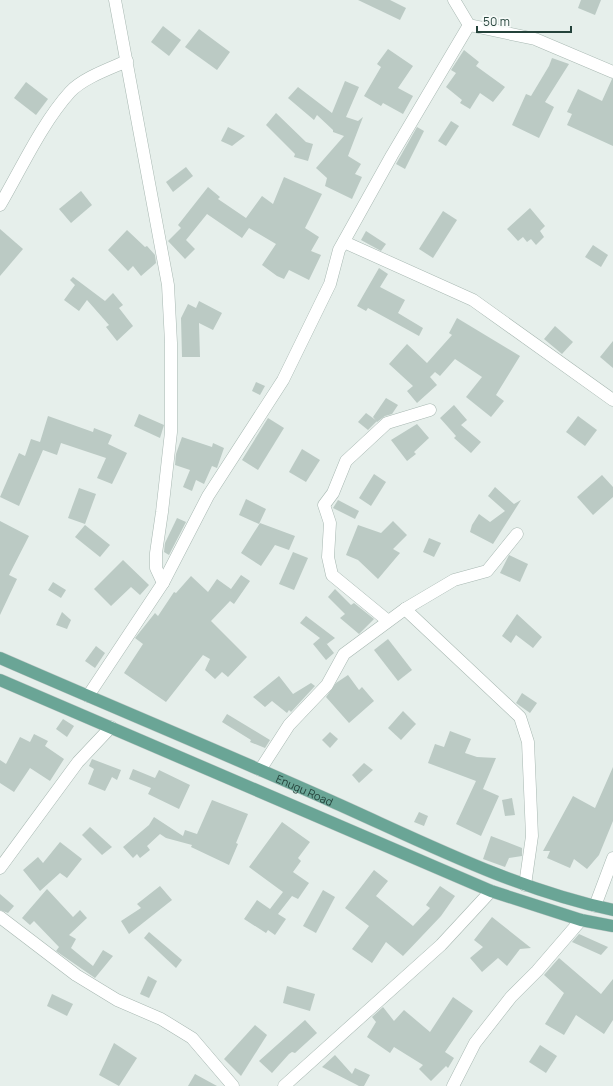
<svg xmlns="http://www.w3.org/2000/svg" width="613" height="1086" font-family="Manrope,sans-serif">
<rect width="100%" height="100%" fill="#e6efeb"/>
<g fill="#bbcac4">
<polygon points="358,0 390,0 406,8 400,20"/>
<polygon points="581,0 601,0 595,15 578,8"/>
<polygon points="163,26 181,40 169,56 151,42"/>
<polygon points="199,29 230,52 217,70 185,47"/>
<polygon points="388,49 413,66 398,88 413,96 403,114 383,103 381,106 364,96 381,67 377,64"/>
<polygon points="464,50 479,62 476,66 505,87 493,102 480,93 470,109 460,103 462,100 446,87 456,73 451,70"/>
<polygon points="552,58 569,64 545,102 554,107 539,138 512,125 526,94 531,96 549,66"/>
<polygon points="612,79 613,79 613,146 567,125 572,114 567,112 578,89 602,101"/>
<polygon points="345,81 359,87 346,117 358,121 363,117 348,156 361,164 355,174 362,177 352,199 325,186 327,178 316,168 344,136 333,132 333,130 317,115 314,120 288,98 298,87 332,113"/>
<polygon points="26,82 48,99 36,115 14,98"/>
<polygon points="276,113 306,142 313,144 308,161 294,157 295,154 266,125"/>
<polygon points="451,121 459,126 446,146 438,141"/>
<polygon points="228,127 245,136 232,146 221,141"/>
<polygon points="417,127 424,131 405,169 396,164"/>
<polygon points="186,167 193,176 173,192 166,182"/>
<polygon points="284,177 322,194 305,228 319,237 311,251 321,255 309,280 289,270 284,279 277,276 262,265 276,244 249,228 242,238 207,214 186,240 195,249 185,259 168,241 181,228 178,225 208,187 220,197 218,199 246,218 262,196 273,204"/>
<polygon points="81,191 92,205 71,223 59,209"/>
<polygon points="530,208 545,226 540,231 544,237 536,245 531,239 527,242 523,237 518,241 507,229"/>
<polygon points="443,211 457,220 433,258 419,249"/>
<polygon points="0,229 23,249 0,276"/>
<polygon points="127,230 145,247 147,246 155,255 156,263 141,276 133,266 128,271 108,250"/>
<polygon points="366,231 386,244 381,251 361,240"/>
<polygon points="593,245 608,255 601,267 585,257"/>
<polygon points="379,268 388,274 380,287 405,300 398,313 423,328 419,336 368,308 366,311 357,306"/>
<polygon points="73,277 105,301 113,293 123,305 119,308 133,326 117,341 106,327 109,325 87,300 79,311 64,300 75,285 70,280"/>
<polygon points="199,301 222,313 213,330 199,323 200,357 182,357 181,318 188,304 196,308"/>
<polygon points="457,318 520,356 496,395 504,401 491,417 466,397 482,377 455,359 440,376 435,372 430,377 437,385 417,403 407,391 413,386 389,364 407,344 427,363 452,335 449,333"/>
<polygon points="555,326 573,342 562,354 544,339"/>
<polygon points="613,341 613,368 600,357"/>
<polygon points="256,382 265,386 260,395 252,391"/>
<polygon points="386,398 398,405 392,414 385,416 377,422 373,417"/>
<polygon points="454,405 467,420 461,425 481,442 471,453 454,438 456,436 440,418"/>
<polygon points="366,413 377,421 368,430 358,422"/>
<polygon points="139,414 164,425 160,438 134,426"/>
<polygon points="48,416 93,432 94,428 112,435 108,444 127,453 112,484 97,478 106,458 61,443 57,455 43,450 19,506 0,497 19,453 25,456 31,439 40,442"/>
<polygon points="578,416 597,430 585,446 566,432"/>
<polygon points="268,418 284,428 258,470 242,460"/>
<polygon points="417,424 429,438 414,452 416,454 407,461 391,440"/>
<polygon points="182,437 212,447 213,443 224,448 217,468 212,466 204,484 196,480 192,491 183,487 190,470 175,465 176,454"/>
<polygon points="302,449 320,460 306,482 289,472"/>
<polygon points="374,474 386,482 371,506 359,498"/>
<polygon points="602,475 613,487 613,497 593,515 577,497"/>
<polygon points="495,487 514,504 521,500 493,544 470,532 472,525 479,514 490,522 505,511 488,496"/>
<polygon points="79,488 96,494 85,524 68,518"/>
<polygon points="246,499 266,509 259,524 239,515"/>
<polygon points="338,500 359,511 355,519 333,508"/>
<polygon points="177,518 186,522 169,555 164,552 165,543"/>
<polygon points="0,521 29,536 9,575 17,579 0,615"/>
<polygon points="393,521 407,535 393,549 400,553 378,579 358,560 346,555 358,525 381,533"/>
<polygon points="260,523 295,536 289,550 275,545 261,566 241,553"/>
<polygon points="85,525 110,545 100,557 75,537"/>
<polygon points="429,538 441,543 434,557 423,552"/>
<polygon points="293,552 308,558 294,590 279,584"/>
<polygon points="509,555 528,564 520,582 500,573"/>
<polygon points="123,560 149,585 140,595 131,587 111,606 94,589"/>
<polygon points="241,575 250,581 234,604 230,601 211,621 247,657 228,677 222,672 215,679 205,670 210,659 203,655 166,702 124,673 143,644 135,638 155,613 158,616 174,592 176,593 191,576 208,592 217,579 231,589"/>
<polygon points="53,582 66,590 61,598 48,590"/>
<polygon points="335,589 351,605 354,603 374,619 359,634 340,618 345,614 328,597"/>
<polygon points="62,612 71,620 67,629 56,625"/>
<polygon points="517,614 542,637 533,648 516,635 511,643 502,636"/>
<polygon points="306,616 335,638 327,644 326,643 334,653 326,660 313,644 320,638 300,623"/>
<polygon points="388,639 412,670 398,681 374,650"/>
<polygon points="96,646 105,653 95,668 85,661"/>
<polygon points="348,675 359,690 362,687 374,701 349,723 326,697 336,683"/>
<polygon points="279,676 293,694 311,683 315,686 291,712 289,710 287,713 272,701 265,707 253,697"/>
<polygon points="522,693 537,703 530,713 516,703"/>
<polygon points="403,711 416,724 401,740 388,728"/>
<polygon points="227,714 270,740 265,748 250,742 251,740 222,722"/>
<polygon points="63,719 74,726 67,737 56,729"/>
<polygon points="450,731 471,739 465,753 477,757 496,758 483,789 499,796 481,836 456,824 476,781 428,763 435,744 444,747"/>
<polygon points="330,732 338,739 330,748 322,740"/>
<polygon points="34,734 48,741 45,746 64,759 50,781 30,768 14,792 0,783 0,760 6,764 20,737 30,742"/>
<polygon points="92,759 121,770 117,780 112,777 105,791 88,784 94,769 89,766"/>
<polygon points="364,763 373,770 359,783 352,775"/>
<polygon points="613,767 613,821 599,855 587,869 574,859 570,868 547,858 550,851 543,851 573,796 595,808"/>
<polygon points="133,769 155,778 159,770 190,785 179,809 148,794 151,788 129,779"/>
<polygon points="512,798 515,815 505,816 502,800"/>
<polygon points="212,800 248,814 236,843 238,844 229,865 191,847 192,845 166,838 160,834 147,846 150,850 140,858 137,854 133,858 123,847 149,825 154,817 183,836 185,830 197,834"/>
<polygon points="419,812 428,816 424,826 414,822"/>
<polygon points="282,822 310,842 298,858 301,861 293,872 309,883 298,899 292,896 278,914 286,919 275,935 268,930 266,933 244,919 257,900 270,909 283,892 249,867"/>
<polygon points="90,827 112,847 102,855 82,835"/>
<polygon points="491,836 522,848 522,856 509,858 505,867 483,859"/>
<polygon points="60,842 82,859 67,878 60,873 40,891 23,870 38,857 43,863"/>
<polygon points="374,870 388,881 376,896 413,926 430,908 426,905 440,886 455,896 441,916 403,956 386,942 372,963 352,949 369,926 345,908"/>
<polygon points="160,886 172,900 129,934 121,921 141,908 137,904"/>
<polygon points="47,889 73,917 80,910 87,918 69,935 76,939 71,948 93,966 103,950 113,956 95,978 56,951 59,947 34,921 30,925 22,918"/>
<polygon points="323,890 335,897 316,933 303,926"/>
<polygon points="0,894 14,906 8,913 0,910"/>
<polygon points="492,917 531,948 520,949 507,966 498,958 482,972 470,958 483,947 474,940"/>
<polygon points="149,932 182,960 176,968 144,938"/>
<polygon points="579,934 608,947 601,955 572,942"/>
<polygon points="559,958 601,994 613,979 613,1020 604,1034 576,1015 564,1035 545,1024 564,993 544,975"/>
<polygon points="148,976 157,981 149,998 140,994"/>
<polygon points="287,986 315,994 310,1011 283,1003"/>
<polygon points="52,994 73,1004 67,1016 47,1006"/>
<polygon points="453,997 473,1011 445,1052 454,1058 448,1068 446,1066 431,1081 419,1069 423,1065 394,1047 390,1053 367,1037 376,1022 372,1017 383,1007 394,1021 404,1010 430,1032"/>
<polygon points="305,1020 317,1033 295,1053 292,1052 289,1054 272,1073 259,1061"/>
<polygon points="255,1025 267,1035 241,1076 224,1059"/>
<polygon points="114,1043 137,1058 119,1086 99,1075"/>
<polygon points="540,1045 557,1056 546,1073 529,1062"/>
<polygon points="335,1055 352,1074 355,1068 370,1075 364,1086 359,1086 322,1067"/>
<polygon points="195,1074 217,1086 188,1086"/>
</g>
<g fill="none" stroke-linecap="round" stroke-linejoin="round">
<defs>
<g id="minor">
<polyline points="115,0 168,285 171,343 171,432 162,512 156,553 156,568 163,583"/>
<polyline points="454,0 469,25 535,39 613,72"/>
<path d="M0,205C21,169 42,123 70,92C83,78 109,69 127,61"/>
<polyline points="344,242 473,300 613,400"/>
<polyline points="405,609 454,580 487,571 517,534"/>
<polyline points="388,621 332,575 328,557 330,523 324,505 333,493 346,461 387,423 430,410"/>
<polyline points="88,696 163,583 208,496 283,380 330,284 339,250 392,155 469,25"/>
<polyline points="260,770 289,725 327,685 344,654 405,609 520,717 528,742 532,836 525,885"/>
<polyline points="0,868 78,762 111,727"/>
<polyline points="595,906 613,858"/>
<polyline points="0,917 76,975 117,1000 161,1019 192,1038 233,1086"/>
<polyline points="284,1086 441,945 491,891"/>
<polyline points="453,1086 475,1043 511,997 537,971 581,920"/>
</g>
<g id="major">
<path id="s1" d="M0,658C110,706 221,752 331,801C423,842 514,889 613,910"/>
<polyline points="0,680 491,891 581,920 613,926"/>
</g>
</defs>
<use href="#minor" stroke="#a8b8b2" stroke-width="13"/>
<use href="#major" stroke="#c2cac8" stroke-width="13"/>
<use href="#minor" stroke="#fff" stroke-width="12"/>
<use href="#major" stroke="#6aa596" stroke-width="12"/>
</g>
<g text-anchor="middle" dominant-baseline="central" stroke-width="3" stroke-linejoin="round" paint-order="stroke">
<g font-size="11" fill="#24423a" stroke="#f7fbf9">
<text stroke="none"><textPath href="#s1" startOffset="332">Enugu Road</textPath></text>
</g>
</g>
<path d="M477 26v6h94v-6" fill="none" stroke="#24423a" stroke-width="2"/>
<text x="483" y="26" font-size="12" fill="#24423a" stroke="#f7fbf9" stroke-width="3" paint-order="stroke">50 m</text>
</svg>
